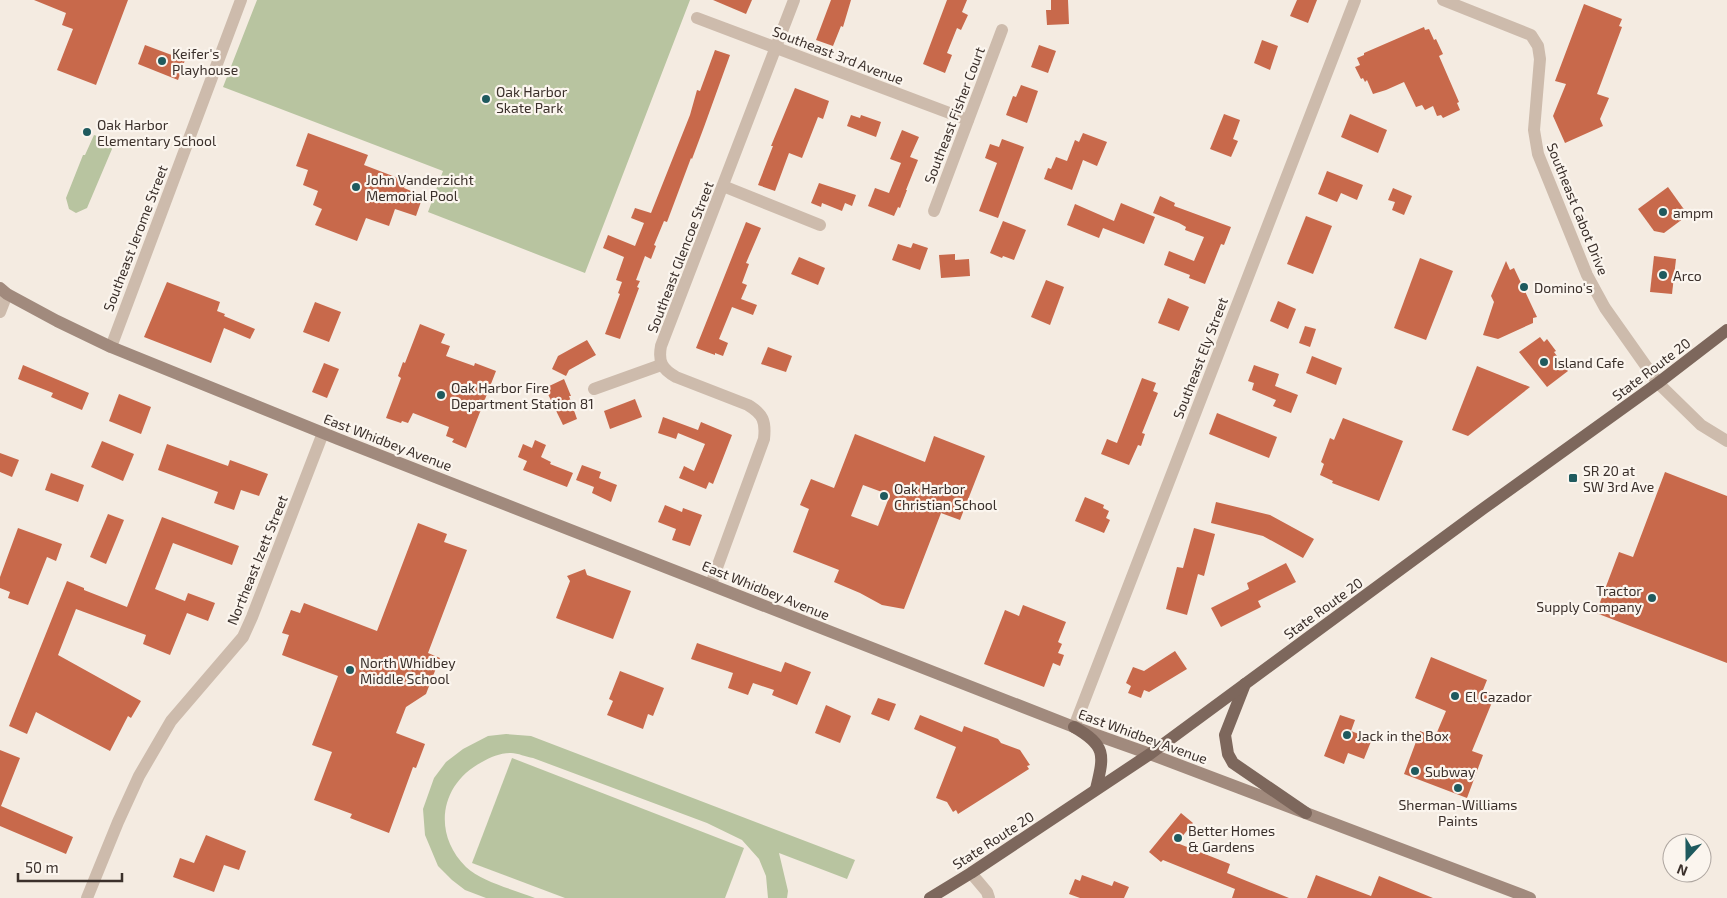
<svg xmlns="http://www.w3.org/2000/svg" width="1727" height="898" font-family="'Exo 2',sans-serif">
<rect width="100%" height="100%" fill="#f4ebe1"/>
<g fill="#b8c4a0">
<polygon points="257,0 690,0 585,273 428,212 443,171 223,87"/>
<polygon points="94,135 112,141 112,149 87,208 76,213 69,209 66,198 83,155 85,155"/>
<path d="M506,734L531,736L855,860L847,879L779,853L788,891L787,898H768L766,876L759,859L742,840L707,823L533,758C526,757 518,753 511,753C500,753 491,757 482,762C440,784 432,833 466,867C482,882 515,890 535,898H486L465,890L452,880L438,866L425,835L423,809L434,778L446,762L463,749L488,736Z"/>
<polygon points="512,758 744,848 725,898 565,898 472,863"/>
</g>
<g fill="#c8694b" fill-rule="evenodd">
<polygon points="34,0 128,0 96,85 57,70 73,29 62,25 66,13"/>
<polygon points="713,0 752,0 746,14"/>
<polygon points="831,0 851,0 843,27 841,26 833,46 816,40"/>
<polygon points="947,0 967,0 962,12 968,15 961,30 957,28 947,53 952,55 945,73 923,64"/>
<polygon points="1051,0 1068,0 1069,24 1047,25 1046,10 1051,10"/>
<polygon points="1297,0 1317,0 1308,23 1290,16"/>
<polygon points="1584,4 1622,19 1619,26 1622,27 1597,94 1609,98 1600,119 1603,126 1565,143 1553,116 1566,84 1555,81"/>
<polygon points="1424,27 1425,30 1429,29 1434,40 1436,39 1443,54 1439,56 1459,102 1457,103 1460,110 1443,118 1441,115 1437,116 1433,106 1425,110 1422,105 1416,107 1404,82 1386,90 1373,94 1367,80 1365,82 1363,78 1361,79 1355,67 1360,65 1357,58 1364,55 1364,53"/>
<polygon points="1262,40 1278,46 1270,70 1254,63"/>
<polygon points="145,45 185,60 178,80 138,64"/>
<polygon points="1039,45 1056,51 1048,73 1031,67"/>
<polygon points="715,50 730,55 704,127 692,159 691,158 667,222 664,221 654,245 656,246 651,259 645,256 636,280 640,281 637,287 639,288 620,339 605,334 620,294 618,293 622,282 616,280 624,257 603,248 608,235 635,246 644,223 631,218 635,208 651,213 690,115 697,90 700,91"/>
<polygon points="1021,85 1038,91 1027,123 1006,115 1013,96 1016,97"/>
<polygon points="795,88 829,101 823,119 818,117 802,158 789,153 775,191 758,185 773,146 771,146"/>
<polygon points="1224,114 1240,120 1233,139 1238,141 1231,157 1210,149"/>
<polygon points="1350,114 1387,130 1378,153 1341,137"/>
<polygon points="851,115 860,118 861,115 881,122 876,137 847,126"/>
<polygon points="902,130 919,137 910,157 918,160 906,190 907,190 900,208 898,207 894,216 868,206 875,188 889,193 901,163 890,159"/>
<polygon points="308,133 368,155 364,165 406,181 404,188 423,196 416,216 395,209 389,226 366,218 357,241 315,225 322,209 313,205 318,191 303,185 308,170 296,166"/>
<polygon points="1083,133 1107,142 1097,166 1083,160 1072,190 1044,179 1048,168 1051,169 1056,157 1067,161 1075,140 1079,142"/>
<polygon points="1002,139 1024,147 998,218 979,211 997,163 985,158 990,144 999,147"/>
<polygon points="1327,171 1363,185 1357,200 1341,193 1337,202 1318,194"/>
<polygon points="819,183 856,195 852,206 845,203 842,211 822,203 821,207 811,203"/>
<polygon points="1668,187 1688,215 1664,233 1654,231 1638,209"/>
<polygon points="1393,188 1412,196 1404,215 1392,210 1395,202 1388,200"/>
<polygon points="1160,196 1175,203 1174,206 1231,227 1224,245 1221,244 1205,284 1189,278 1190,275 1164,265 1169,251 1194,261 1204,237 1185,230 1186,227 1179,223 1153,213"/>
<polygon points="1121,203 1155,217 1144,244 1103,228 1099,238 1067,225 1075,204 1114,221"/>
<polygon points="1306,216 1332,226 1313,274 1287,264"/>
<polygon points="1003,221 1026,230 1014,260 1003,256 1002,258 990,253"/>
<polygon points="746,222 761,228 746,263 749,264 742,283 747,285 741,299 757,305 753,315 732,307 719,339 728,343 723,356 715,353 715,355 696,348"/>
<polygon points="913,243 928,248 920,270 892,260 898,244 911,248"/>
<polygon points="955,254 955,260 969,259 970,276 941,278 939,255"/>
<polygon points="1654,256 1676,259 1672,294 1650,292"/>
<polygon points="799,257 825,268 818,285 791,274"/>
<polygon points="1420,258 1453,271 1426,340 1394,328"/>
<polygon points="1506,261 1510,270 1514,268 1537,317 1533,318 1533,323 1498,339 1483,335 1494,302 1491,296"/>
<polygon points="1046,280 1064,287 1050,325 1031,317"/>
<polygon points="167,282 220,302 217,311 225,314 224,316 255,329 250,339 224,328 211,363 144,337"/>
<polygon points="1168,298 1189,307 1179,331 1158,323"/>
<polygon points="1278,301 1296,309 1288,329 1270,321"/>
<polygon points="315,302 341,312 329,342 303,332"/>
<polygon points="420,324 445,334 441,343 450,346 446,356 474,366 475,363 496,371 466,448 452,442 454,439 446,436 449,427 413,413 408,423 402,421 401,423 386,418 401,378 398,376 403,362 405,363"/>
<polygon points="1305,326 1316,329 1310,347 1299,343"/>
<polygon points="1540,337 1544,342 1547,339 1556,351 1554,352 1568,371 1547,387 1519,352"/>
<polygon points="587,340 596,355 569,370 566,376 552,369 558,356"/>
<polygon points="768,347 792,356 786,372 761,364"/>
<polygon points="1312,356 1342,368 1336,385 1306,373"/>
<polygon points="324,363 339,369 327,398 312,392"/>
<polygon points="23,365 89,393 82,410 51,397 53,393 18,379"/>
<polygon points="1254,365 1279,374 1275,386 1298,395 1291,413 1273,406 1276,400 1252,390 1254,383 1248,381"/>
<polygon points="1477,366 1530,387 1468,436 1452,430"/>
<polygon points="1142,378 1156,383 1153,391 1158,393 1142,433 1145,434 1141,446 1138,445 1129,465 1101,454 1107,439 1117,443"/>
<polygon points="564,379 571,396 569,396 577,419 563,425 545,388"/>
<polygon points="119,394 151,407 141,434 109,421"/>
<polygon points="635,399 642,417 610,429 604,411"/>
<polygon points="1217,413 1277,437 1269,458 1209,434"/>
<polygon points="663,417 698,430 701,422 732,435 713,484 709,482 706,489 679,478 684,466 694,471 705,444 678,433 676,439 658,433"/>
<polygon points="1343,418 1403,441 1379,501 1332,483 1333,481 1320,475 1324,464 1321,462 1330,438 1334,440"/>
<path d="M855,434L925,462L934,436L985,456L960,520L941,513L904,609L882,605L860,593L834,582L839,570L793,552L809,509L800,505L811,479L834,488ZM863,485L890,495L878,526L851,516Z"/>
<polygon points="535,440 546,445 541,457 551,462 550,464 573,473 567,487 523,470 527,461 518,457 523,444 532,448"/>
<polygon points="102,441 134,454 123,481 91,467"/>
<polygon points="167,444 228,466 230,460 268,474 259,496 241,490 234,510 214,503 218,492 158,470"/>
<polygon points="0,453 19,460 12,477 0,472"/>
<polygon points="582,465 601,472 599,478 617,485 611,502 592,493 594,487 576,480"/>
<polygon points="1665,472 1727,496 1727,663 1596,613 1619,552 1633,557"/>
<polygon points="51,473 84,485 78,502 45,490"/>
<polygon points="1085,497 1104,505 1103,508 1109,511 1106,518 1110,520 1104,533 1075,521"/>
<polygon points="1216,502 1270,515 1314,539 1303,558 1263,536 1211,523"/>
<polygon points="665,505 682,512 683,508 702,515 690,546 672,540 676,529 658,522"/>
<polygon points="108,514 124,520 106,564 90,557"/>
<polygon points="162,517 239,546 232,565 173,543 155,589 185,601 188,593 215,603 208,621 187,613 170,655 143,644 146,635 76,609 58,655 141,701 131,718 128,716 110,751 36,712 27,734 9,726 67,581 84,588 84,590 127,607"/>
<polygon points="418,523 447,534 444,542 467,550 428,653 440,658 426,694 406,707 396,733 425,744 416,768 413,767 389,833 350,818 352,814 314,800 332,752 312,745 338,676 282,655 289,635 282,633 291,610 300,613 304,603 377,631"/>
<polygon points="18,528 62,544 56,561 47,557 28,605 8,598 10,592 0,588 0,577"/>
<polygon points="1194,528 1215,534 1204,576 1198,574 1187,615 1166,609 1177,567 1183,568"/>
<polygon points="1286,563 1296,582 1258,601 1261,607 1221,627 1211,608 1249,589 1247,583"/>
<polygon points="585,569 587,575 631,591 613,639 556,618 570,581 567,576"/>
<polygon points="1023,605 1066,622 1058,642 1062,644 1058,653 1064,655 1060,666 1053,663 1044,687 984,664 1005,610 1019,616"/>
<polygon points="697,643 781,672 785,662 811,672 797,705 772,695 774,690 753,683 748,695 728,688 733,673 691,659"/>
<polygon points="1175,651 1187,669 1149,692 1144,690 1141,698 1128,693 1131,686 1126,683 1133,667 1144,671"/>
<polygon points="1431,657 1487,680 1483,690 1495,695 1472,751 1483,755 1467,798 1404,774 1420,731 1435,737 1446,711 1415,698"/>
<polygon points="620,671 664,688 653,716 648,714 643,729 607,715 613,701 609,699"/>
<polygon points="878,698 896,704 889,721 871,714"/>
<polygon points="826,705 851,716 840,743 815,733"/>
<polygon points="920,715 962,732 964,726 998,739 1001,743 1020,750 1030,765 1027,766 1029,769 958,814 956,810 953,812 947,802 936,798 956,747 914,729"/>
<polygon points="1340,715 1355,720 1351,731 1372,739 1364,759 1348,753 1344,764 1324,756"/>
<polygon points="0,750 20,758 1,806 73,837 66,854 0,826"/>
<polygon points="1181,813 1193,823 1177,843 1230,864 1227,873 1289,898 1232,898 1235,889 1163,860 1161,862 1149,852"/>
<polygon points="206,835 246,851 239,870 224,865 214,892 173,877 180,858 194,863"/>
<polygon points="1082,875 1112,886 1114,881 1129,887 1124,898 1080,898 1069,894 1075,879 1080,881"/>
<polygon points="1316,875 1371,896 1379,876 1433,898 1307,898"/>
</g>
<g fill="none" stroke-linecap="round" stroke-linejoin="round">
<g stroke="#cdbbac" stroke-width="12">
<polyline points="1443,0 1531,35 1538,46 1540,59 1534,130 1538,154 1587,275 1605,308 1658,383 1701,425 1727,441"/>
<polyline points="697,18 968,120"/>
<polyline points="723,186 820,225"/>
<polyline points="934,211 1002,30"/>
<polyline points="0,312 7,294"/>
<polyline points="111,347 241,0"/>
<polyline points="594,389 661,365"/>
<path d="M711,584L764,439C766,421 763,414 748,405L676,377C662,369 658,362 661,346L794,0"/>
<polyline points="1074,727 1355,0"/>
<polyline points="971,873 987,892 989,898"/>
<polyline points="87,898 118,822 139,776 171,721 243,637 252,617 323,433"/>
</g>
<polyline stroke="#a18a7d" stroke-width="12" points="0,288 7,294 57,321 111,347 338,439 1074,727 1150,754 1530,898"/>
<g stroke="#7d675c" stroke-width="12">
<polyline points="1245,684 1225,735 1228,754 1233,763 1306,813"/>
<path d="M1074,727C1107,746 1104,755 1096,789"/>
<polyline points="930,898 971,873 1150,754 1484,508 1658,383 1727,330"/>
</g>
</g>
<g fill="#1f5a5e" stroke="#fbf5ee" stroke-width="2">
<circle cx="162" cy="61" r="5"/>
<circle cx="486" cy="99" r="5"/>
<circle cx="87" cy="132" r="5"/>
<circle cx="356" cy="187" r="5"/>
<circle cx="1663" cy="212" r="5"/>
<circle cx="1663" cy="275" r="5"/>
<circle cx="1524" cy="287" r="5"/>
<circle cx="1544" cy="362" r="5"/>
<circle cx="441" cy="395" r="5"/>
<rect x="1568" y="473" width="10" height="10" rx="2.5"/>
<circle cx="884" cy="496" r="5"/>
<circle cx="1652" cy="598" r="5"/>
<circle cx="350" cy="670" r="5"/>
<circle cx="1455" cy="696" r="5"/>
<circle cx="1347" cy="735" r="5"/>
<circle cx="1415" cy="771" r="5"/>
<circle cx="1458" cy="788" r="5"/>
<circle cx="1178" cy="838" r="5"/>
</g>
<g text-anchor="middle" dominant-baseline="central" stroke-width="4.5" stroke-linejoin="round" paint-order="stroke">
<g font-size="14" fill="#3b302b" stroke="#fbf5ee" text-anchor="start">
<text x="172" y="53">Keifer's<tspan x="172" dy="16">Playhouse</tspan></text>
<text x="496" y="91">Oak Harbor<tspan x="496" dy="16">Skate Park</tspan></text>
<text x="97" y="124">Oak Harbor<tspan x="97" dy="16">Elementary School</tspan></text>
<text x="366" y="179">John Vanderzicht<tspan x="366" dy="16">Memorial Pool</tspan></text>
<text x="1673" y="212">ampm</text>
<text x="1673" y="275">Arco</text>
<text x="1534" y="287">Domino's</text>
<text x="1554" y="362">Island Cafe</text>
<text x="451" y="387">Oak Harbor Fire<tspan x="451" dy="16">Department Station 81</tspan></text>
<text x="1583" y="470">SR 20 at<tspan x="1583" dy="16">SW 3rd Ave</tspan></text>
<text x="894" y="488">Oak Harbor<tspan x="894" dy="16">Christian School</tspan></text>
<text x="1642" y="590" text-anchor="end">Tractor<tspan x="1642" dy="16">Supply Company</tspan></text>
<text x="360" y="662">North Whidbey<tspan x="360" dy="16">Middle School</tspan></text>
<text x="1465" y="696">El Cazador</text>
<text x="1357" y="735">Jack in the Box</text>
<text x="1425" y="771">Subway</text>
<text x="1458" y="804" text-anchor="middle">Sherman-Williams<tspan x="1458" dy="16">Paints</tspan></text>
<text x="1188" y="830">Better Homes<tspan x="1188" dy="16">&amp; Gardens</tspan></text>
</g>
<g font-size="14" fill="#3b302b" stroke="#fbf5ee">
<text transform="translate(838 55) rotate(21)">Southeast 3rd Avenue</text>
<text transform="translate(954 115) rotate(-69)">Southeast Fisher Court</text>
<text transform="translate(1578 209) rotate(68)">Southeast Cabot Drive</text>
<text transform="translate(135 238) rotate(-69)">Southeast Jerome Street</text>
<text transform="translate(680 257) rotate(-69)">Southeast Glencoe Street</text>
<text transform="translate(1200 358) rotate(-69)">Southeast Ely Street</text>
<text transform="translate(1651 369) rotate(-37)">State Route 20</text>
<text transform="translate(388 442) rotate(21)">East Whidbey Avenue</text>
<text transform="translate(257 560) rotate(-68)">Northeast Izett Street</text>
<text transform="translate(766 590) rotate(22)">East Whidbey Avenue</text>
<text transform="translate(1323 608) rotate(-36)">State Route 20</text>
<text transform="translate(1143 736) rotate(20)">East Whidbey Avenue</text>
<text transform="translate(993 840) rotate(-33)">State Route 20</text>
</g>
</g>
<g transform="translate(1687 858) rotate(201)"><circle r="24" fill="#fbf5ee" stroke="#aea6a0"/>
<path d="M0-4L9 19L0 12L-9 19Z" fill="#1f5a5e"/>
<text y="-8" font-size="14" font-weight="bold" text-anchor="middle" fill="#3b302b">N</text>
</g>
<path d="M18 873v8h104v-8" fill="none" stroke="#3b302b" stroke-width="2.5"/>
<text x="25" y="873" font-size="15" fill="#3b302b" stroke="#fbf5ee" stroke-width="4" paint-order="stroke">50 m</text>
</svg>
